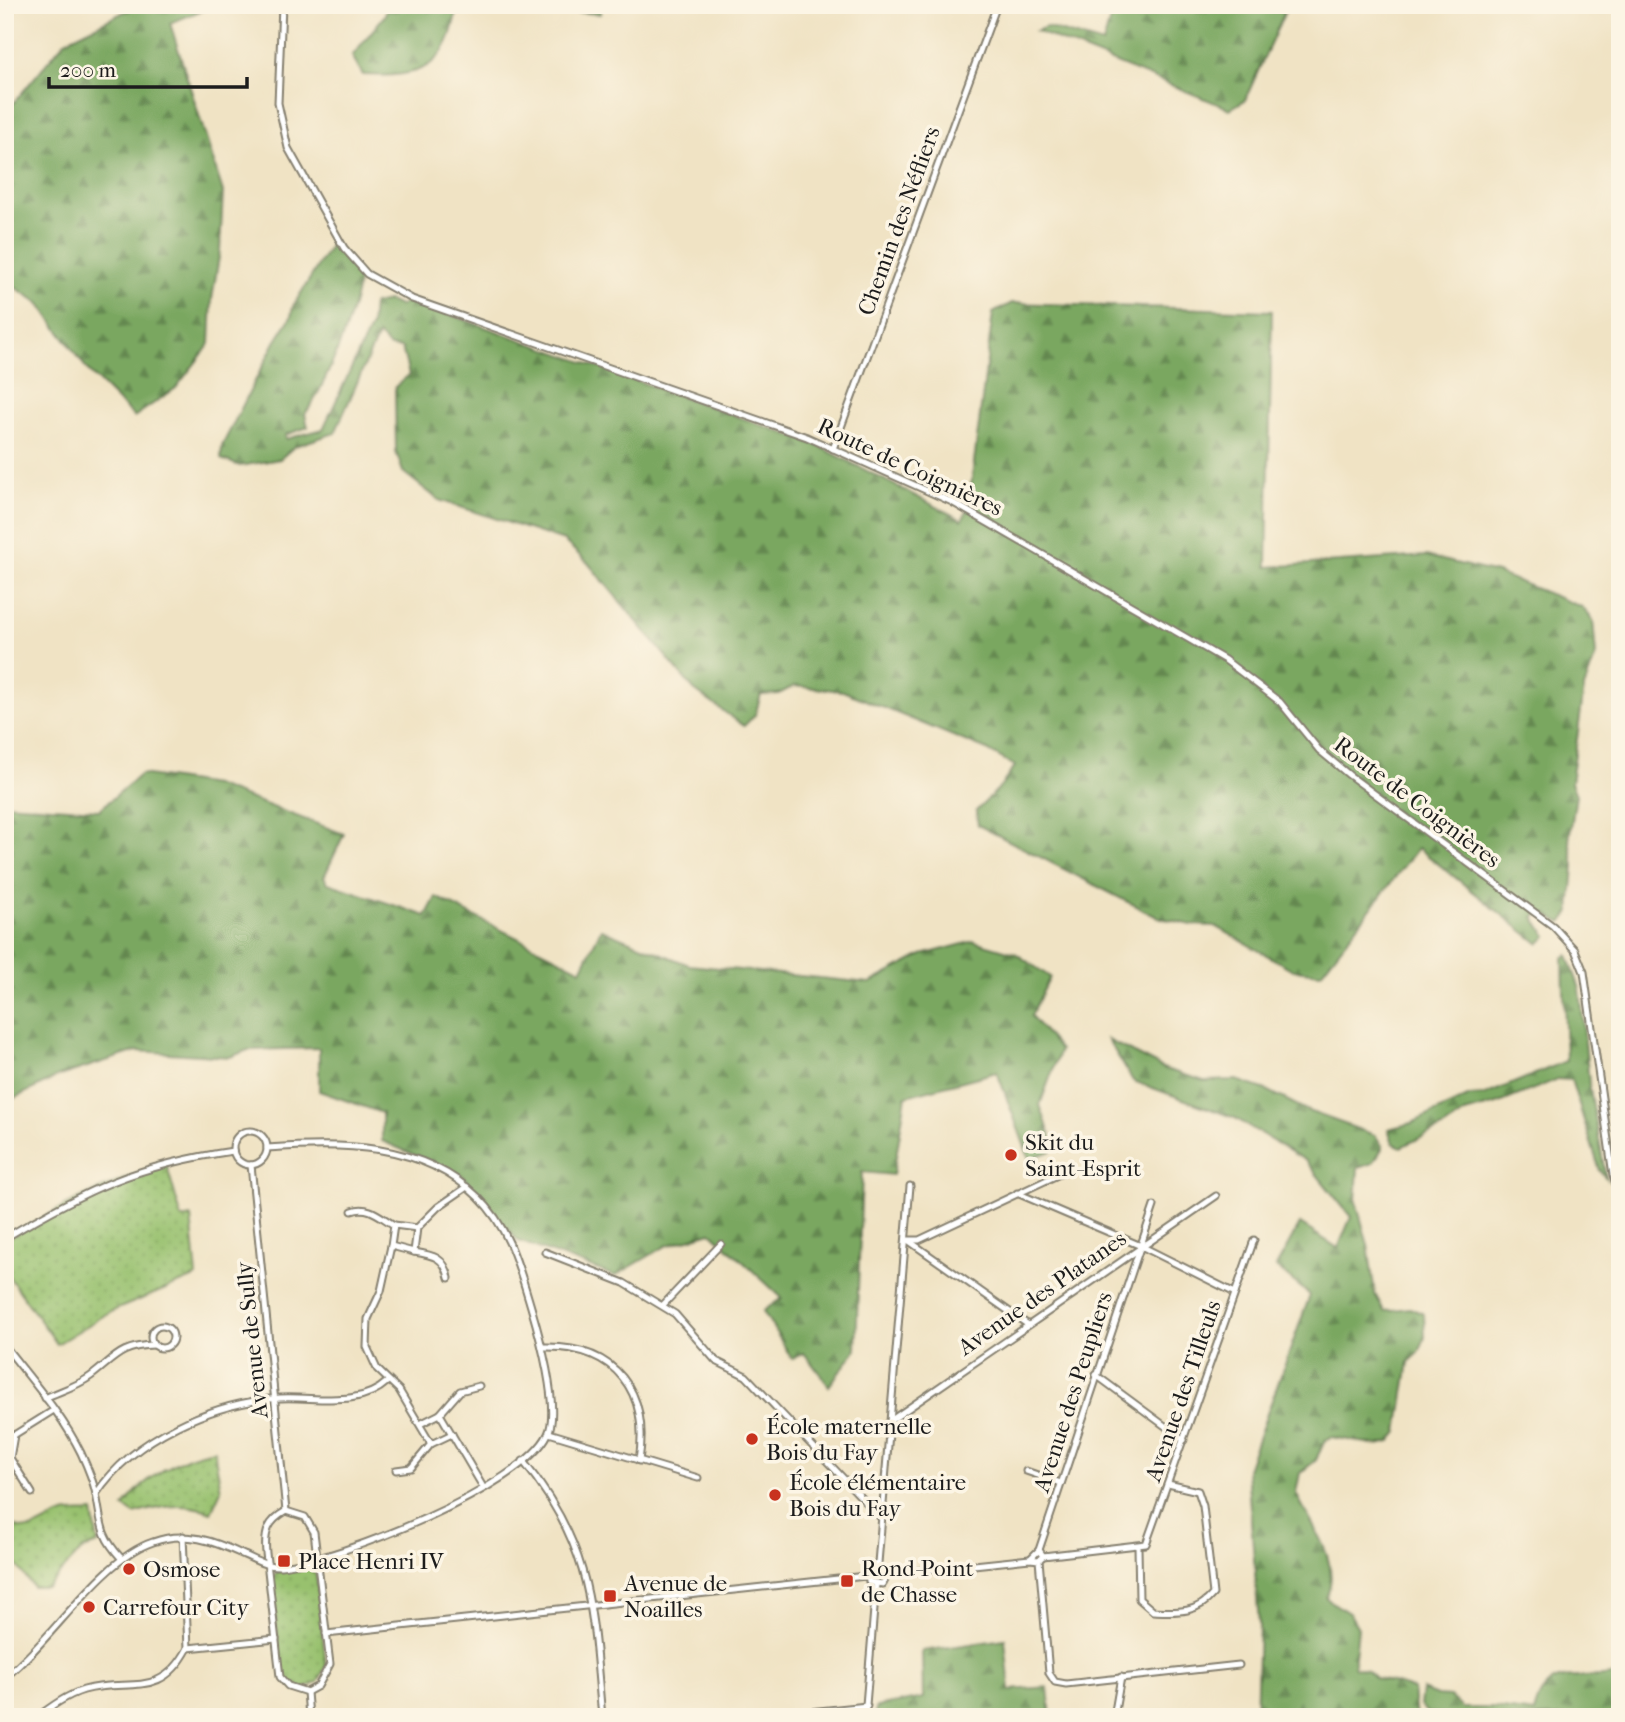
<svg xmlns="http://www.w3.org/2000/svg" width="1625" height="1722" font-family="'IM FELL French Canon',serif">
<defs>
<pattern id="grass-dots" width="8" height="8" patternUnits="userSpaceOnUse" patternTransform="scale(1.75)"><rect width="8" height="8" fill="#98c16e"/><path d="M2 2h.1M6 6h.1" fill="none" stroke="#82a55f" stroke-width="1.8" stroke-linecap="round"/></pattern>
<pattern id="forest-firs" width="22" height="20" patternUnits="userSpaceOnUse" patternTransform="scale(1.75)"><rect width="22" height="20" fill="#7aa761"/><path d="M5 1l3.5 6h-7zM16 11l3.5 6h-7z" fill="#63874f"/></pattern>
</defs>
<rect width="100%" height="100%" fill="#fcf5e5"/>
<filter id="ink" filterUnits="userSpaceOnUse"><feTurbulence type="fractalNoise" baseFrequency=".0143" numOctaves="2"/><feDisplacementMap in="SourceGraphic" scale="14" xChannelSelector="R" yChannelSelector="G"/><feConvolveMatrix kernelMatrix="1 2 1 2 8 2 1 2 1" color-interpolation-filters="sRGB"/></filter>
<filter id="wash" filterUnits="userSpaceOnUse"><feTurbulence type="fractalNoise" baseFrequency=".00686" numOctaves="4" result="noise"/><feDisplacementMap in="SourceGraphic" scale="28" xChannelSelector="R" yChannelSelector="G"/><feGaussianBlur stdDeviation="1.57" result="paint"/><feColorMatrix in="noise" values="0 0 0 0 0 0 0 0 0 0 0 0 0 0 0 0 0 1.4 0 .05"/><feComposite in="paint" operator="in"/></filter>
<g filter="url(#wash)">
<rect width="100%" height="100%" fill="#f0e3c4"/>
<g fill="url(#grass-dots)" stroke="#5a6e45" stroke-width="2">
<path d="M166,1163L182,1219L191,1217L197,1276L110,1312L57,1344L5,1271V1241C59,1205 106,1186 166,1163Z"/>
<path d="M214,1450L221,1490L211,1512C184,1502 161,1506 134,1514L124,1507C142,1478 181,1456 214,1450Z"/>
<path d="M93,1512L98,1544L83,1549L47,1587H33L16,1564L5,1563V1520C33,1540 38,1522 64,1514C72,1512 84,1513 93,1512Z"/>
<polygon points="308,1567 316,1574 326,1666 318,1682 304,1689 288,1683 282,1671 271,1579 278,1571"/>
</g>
<g fill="url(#forest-firs)" stroke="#4b623e" stroke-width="2">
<polygon points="138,5 215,5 170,23 223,192 220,251 212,299 210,344 176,388 134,417 89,372 39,303 5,281 5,113 65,41"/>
<path d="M387,5H457C449,68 422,78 363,75L352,56L385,15Z"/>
<polygon points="474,5 602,5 600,14"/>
<polygon points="1114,5 1288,5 1245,100 1230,109 1036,31 1046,27 1103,44"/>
<path d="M333,241L359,276C357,307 324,390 305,414L308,427L285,435L286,439L323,429L371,326L373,304L388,301L400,306L405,302L417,303L815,444L962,520L968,509L993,313L1012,303L1272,311L1267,567L1426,556L1497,573L1582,607L1593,620L1596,655L1584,688L1571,783L1576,795L1569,840L1574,866L1570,912L1562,923L1540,911L1534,917L1547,936L1539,944L1418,848L1321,973L1293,970L1215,926L1192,925L1157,917L978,825L976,811L1001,786L1015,766L987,750L843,691L794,686L779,694L761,695L755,715L744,726L694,690L588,563L564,541L439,500L403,472L396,452L395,387L409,375L402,348L390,347L378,335L335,433L295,446L280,459L240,466L221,459L222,446L275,342L291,317L293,306Z"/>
<polygon points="141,774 214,785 344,834 324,877 328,883 426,916 436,897 581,970 601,929 689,965 870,983 922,955 974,941 1015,953 1050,977 1031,1016 1060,1050 1040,1105 1053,1142 1052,1151 1029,1158 997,1072 906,1096 893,1175 862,1172 856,1350 829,1386 804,1353 792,1359 763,1311 782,1298 711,1232 666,1246 615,1276 518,1241 463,1176 382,1141 382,1113 319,1091 319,1048 248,1050 230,1057 137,1051 59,1076 5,1103 5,804 99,810"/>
<polygon points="1568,955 1580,989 1589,1083 1606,1178 1600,1171 1571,1080 1558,1079 1497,1104 1465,1113 1445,1127 1401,1147 1393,1143 1388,1129 1412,1123 1470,1096 1485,1095 1566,1061 1563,958"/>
<path d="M1108,1040L1165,1069L1204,1081L1237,1080L1269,1091L1308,1111L1375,1135L1383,1147L1373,1163L1358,1168L1356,1201L1368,1245L1375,1294L1384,1311L1410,1308L1424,1314L1425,1337L1419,1353L1409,1362L1398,1432L1390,1442L1378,1445L1331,1437L1325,1440L1316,1460L1300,1473L1296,1493C1310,1525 1343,1562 1326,1598L1350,1614L1358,1628L1354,1667L1367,1670L1375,1678L1413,1689L1416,1717H1256L1259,1624L1247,1469L1310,1295L1276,1267L1300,1224L1338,1248L1351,1217L1306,1161L1235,1118L1133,1081Z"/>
<polygon points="1005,1639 1010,1690 1048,1687 1051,1717 875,1717 876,1707 923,1698 922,1651"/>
<path d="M1620,1673V1717H1461L1427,1713L1420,1705L1422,1690L1437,1696L1450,1697L1462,1708H1494L1534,1713C1547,1660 1576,1685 1620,1673Z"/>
</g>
</g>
<g filter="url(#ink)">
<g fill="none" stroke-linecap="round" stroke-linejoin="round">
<defs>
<g id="minor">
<polyline points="282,5 278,103 288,148 344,248 367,274 412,299 807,437 952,502 1225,660 1280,702 1319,750 1349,775 1553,926 1575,950 1584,972 1613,1175 1620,1196"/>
<polyline points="833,449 997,5"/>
<circle cx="250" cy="1148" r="17"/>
<polyline points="251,1165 286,1511"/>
<polyline points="1017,1193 1141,1246 1235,1293"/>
<path d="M352,1211C369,1205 379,1216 394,1225"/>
<path d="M5,1238C87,1189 137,1165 233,1151"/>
<polyline points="906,1240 919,1240 1064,1172"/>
<polyline points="909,1241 1027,1324"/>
<polyline points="391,1246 394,1225 417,1228"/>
<path d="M414,1252C433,1255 445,1257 449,1278"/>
<polyline points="545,1252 624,1283 675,1314 716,1361 746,1376 881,1518"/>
<polyline points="663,1305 721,1244"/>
<circle cx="162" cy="1337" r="11"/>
<path d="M5,1346C31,1380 62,1414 81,1453C87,1466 93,1480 96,1494C102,1523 99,1534 121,1558"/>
<path d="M543,1347C616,1345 650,1392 639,1461"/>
<polyline points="1096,1375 1184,1440"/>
<path d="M45,1398C60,1391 78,1386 91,1376C116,1357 120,1346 154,1345"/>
<polyline points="440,1414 483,1487"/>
<polyline points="890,1421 1216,1196"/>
<polyline points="420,1424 440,1414 460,1391 479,1386"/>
<polyline points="549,1433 698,1478"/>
<polyline points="5,1434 14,1435 10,1458 32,1493"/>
<polyline points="14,1435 54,1410"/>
<polyline points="431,1444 399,1390 377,1369 367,1347 368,1319 381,1291 391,1246 414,1252 417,1228 438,1207 467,1187"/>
<path d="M523,1461C594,1549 592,1611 602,1717"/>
<polyline points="396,1470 411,1468 431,1444 452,1434"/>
<polyline points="1026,1471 1061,1483"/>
<path d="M96,1494C134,1437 212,1403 280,1398C316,1396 359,1408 387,1382"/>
<path d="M286,1511L305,1517L314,1532L330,1664L318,1686L307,1692L288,1686L280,1677L266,1553C264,1532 268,1521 286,1511Z"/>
<path d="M1138,1547L1139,1599L1153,1611C1176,1612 1197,1614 1213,1594L1203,1506L1198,1491L1168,1484"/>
<polyline points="1039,1550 1154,1206"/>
<polyline points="1043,1556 1146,1544 1254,1240"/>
<polyline points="1039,1560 1030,1559 1039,1550 1043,1556 1039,1560 1049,1673 1055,1682 1066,1684 1239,1665"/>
<polyline points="878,1563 910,1186"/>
<polyline points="878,1563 867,1569 869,1582 883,1584 888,1574"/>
<polyline points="888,1574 1030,1559"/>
<polyline points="326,1634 866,1576"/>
<polyline points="188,1648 276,1639"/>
<path d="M5,1677C52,1641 101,1559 153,1542C185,1530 214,1541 244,1555C256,1560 267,1567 281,1566C339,1560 523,1487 548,1434C560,1409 539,1334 531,1307C519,1267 509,1227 478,1197C421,1141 340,1143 267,1148"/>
<polyline points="307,1692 309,1717"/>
<polyline points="5,1716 9,1717"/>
<path d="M37,1717C52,1706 67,1695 84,1690C128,1677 160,1701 188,1648L183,1536"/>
<polyline points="761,1717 867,1706"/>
<polyline points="865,1717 876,1585"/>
<polyline points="1114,1717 1121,1677"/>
</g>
</defs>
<use href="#minor" stroke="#868070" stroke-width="9"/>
<use href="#minor" stroke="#fff" stroke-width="5"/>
</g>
</g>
<g fill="#c8321e" stroke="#fcf5e5" stroke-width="2.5">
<circle cx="1011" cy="1155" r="7"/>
<circle cx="752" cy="1439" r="7"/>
<circle cx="775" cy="1495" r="7"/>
<rect x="277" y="1554" width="14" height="14" rx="3.5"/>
<circle cx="129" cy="1569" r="7"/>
<rect x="840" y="1574" width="14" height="14" rx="3.5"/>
<rect x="603" y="1589" width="14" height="14" rx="3.5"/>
<circle cx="89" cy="1607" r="7"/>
</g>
<g text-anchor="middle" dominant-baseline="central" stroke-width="7" stroke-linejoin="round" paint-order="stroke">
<g font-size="23" fill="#1c1c1c" stroke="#fcf5e5">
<text transform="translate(899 221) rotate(-70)">Chemin des Néfliers</text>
<text transform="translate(910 467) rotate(25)">Route de Coignières</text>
<text transform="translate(1417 802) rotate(37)">Route de Coignières</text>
<text transform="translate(1042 1293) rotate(-35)">Avenue des Platanes</text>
<text transform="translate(252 1340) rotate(-96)">Avenue de Sully</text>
<text transform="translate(1183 1391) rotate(-71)">Avenue des Tilleuls</text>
<text transform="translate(1073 1392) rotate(-72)">Avenue des Peupliers</text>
</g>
<g font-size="23" fill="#1c1c1c" stroke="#fcf5e5" text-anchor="start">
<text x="1025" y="1142">Skit du<tspan x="1025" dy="26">Saint-Esprit</tspan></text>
<text x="766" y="1426">École maternelle<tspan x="766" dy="26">Bois du Fay</tspan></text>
<text x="789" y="1482">École élémentaire<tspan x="789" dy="26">Bois du Fay</tspan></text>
<text x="298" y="1561">Place Henri IV</text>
<text x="861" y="1568">Rond-Point<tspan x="861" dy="26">de Chasse</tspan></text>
<text x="143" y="1569">Osmose</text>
<text x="624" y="1583">Avenue de<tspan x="624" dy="26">Noailles</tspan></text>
<text x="103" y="1607">Carrefour City</text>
</g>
</g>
<rect width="1625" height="1722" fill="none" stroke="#fcf5e5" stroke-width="28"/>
<path d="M49 77v10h198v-10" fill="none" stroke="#1c1c1c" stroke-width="3.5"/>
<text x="60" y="77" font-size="21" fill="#1c1c1c" stroke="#fcf5e5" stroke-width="5" paint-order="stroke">200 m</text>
</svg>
